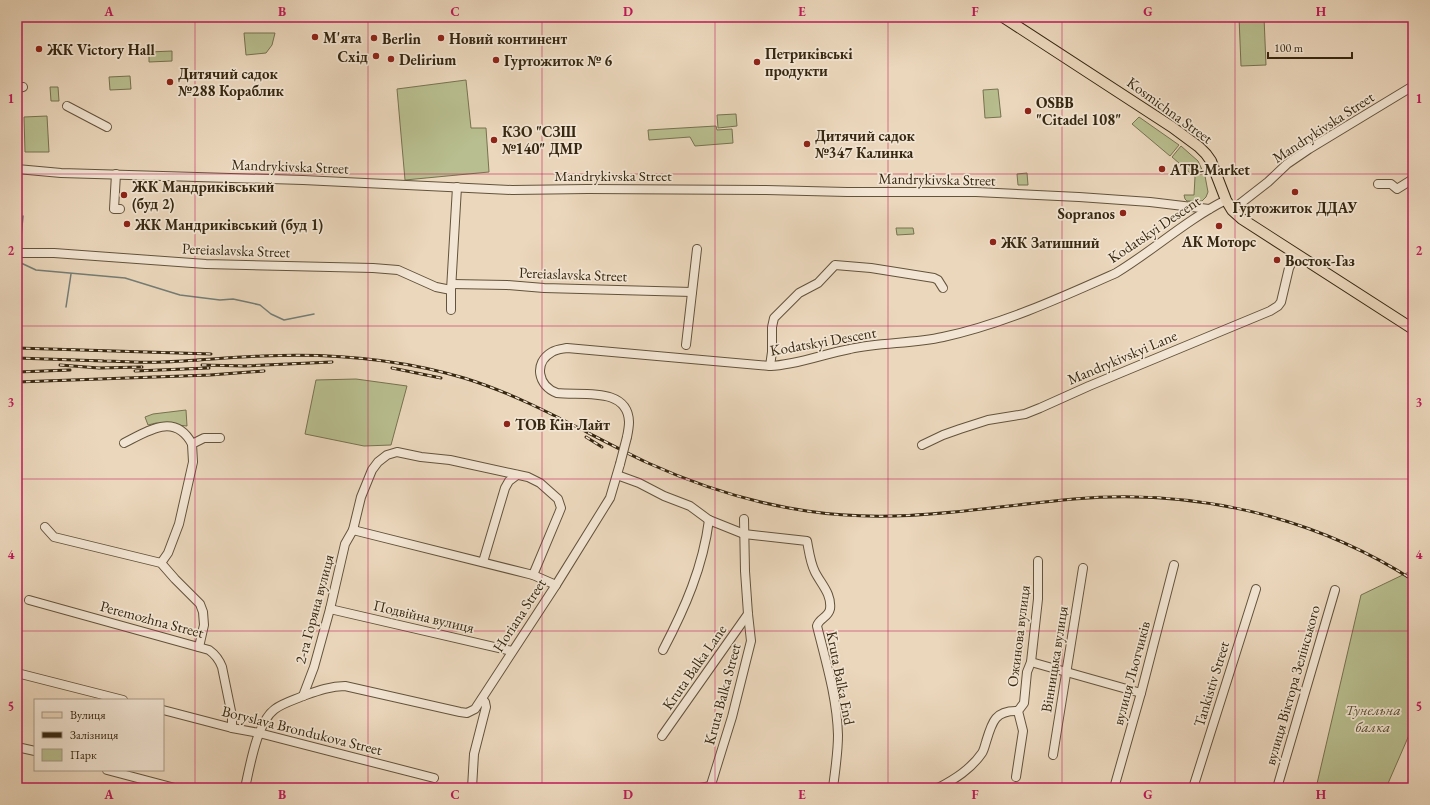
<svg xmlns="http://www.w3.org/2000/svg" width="1430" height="805" font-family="'EB Garamond',serif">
<rect width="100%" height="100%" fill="#ebd7bc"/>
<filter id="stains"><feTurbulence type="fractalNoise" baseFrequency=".005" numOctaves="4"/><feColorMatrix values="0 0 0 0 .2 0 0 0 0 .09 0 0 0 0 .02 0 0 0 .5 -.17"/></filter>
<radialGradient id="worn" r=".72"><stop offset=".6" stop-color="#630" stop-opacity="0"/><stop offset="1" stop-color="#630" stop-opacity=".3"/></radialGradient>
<g fill="#b8be8f" stroke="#777250">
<polygon points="1239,17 1264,17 1266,65 1241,66"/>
<polygon points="244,33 275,33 272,45 266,53 246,55"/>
<polygon points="172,51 172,61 149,62 149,52"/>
<polygon points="130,76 131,89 110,90 109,77"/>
<polygon points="466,80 471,128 486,128 489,172 405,180 397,89"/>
<polygon points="50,87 58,87 59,101 51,101"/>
<polygon points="998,89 1001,117 985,118 983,90"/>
<polygon points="736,114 737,126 718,128 717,115"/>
<polygon points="47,116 49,152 25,152 24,117"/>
<polygon points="1139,117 1179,145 1170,156 1132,124"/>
<polygon points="716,126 717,130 732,129 733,143 695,146 690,137 649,140 648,130"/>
<polygon points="1181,146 1198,161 1205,176 1208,192 1206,197 1202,201 1187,201 1185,199 1184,195 1194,195 1195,177 1172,157"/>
<polygon points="1027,173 1028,185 1018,185 1017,174"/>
<polygon points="896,228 913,228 914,234 897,235"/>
<polygon points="356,379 407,386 391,445 364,446 305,434 316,380"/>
<polygon points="186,410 187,426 156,423 148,425 145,417 153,414"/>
<polygon points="1413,570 1413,726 1386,788 1316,788 1361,595"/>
</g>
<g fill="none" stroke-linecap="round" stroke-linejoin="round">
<g stroke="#737d76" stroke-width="1.5">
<polyline points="20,248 23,216"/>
<polyline points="20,257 21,263 36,270 125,278 180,295 220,300 233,299 247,302 260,305 271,314 284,320 314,314"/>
<polyline points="66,307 71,274"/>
<polyline points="773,788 774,786"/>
</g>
<defs>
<g id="minor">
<polyline points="17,88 23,87"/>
<polyline points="67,106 107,127"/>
<polyline points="17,169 61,173 303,180 512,190 588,189 766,190 847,192 976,192 1079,197 1150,202 1209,209"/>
<polyline points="116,174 114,209 120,209"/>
<polyline points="1378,184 1391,184 1397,189 1413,179"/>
<polyline points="1232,210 1268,182 1287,164 1309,149 1413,86"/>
<polyline points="17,253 54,253 206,264 373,268 398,270 436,287 451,290"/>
<polyline points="452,284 507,285 544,288 692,292"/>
<polyline points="451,310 451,290 457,187"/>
<polyline points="686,345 697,249"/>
<polyline points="770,366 772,352 772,327 774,318 799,293 818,283 835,265 871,268 934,278 938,280 943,288"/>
<path d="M627,437C628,432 629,427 629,422C628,386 580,396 557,393C538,386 533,363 552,352C557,349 562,349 567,348L770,366C797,365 823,354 850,349C880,342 912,344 943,337C1003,324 1060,298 1116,273C1154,250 1186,220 1226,200"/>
<path d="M124,443C148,431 175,412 192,444"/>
<polyline points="922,445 943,435 960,429 988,420 1025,414 1040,408 1089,386 1270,311 1278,306 1281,302 1289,268 1296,254"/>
<path d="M617,475L639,483L664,496L690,506L709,520L744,534L807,541C809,551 810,562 815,572C821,584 832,594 830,609C828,618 819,618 817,626C826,662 837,698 838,735C838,753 835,771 833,788"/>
<polyline points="45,527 54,537 161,563 175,579 200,604 203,612 204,625 199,647"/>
<polyline points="353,530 533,575 556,585"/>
<polyline points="483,562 505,488 509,481 517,475"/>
<polyline points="161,563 168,553 179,524 193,462 192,444 204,438 220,438"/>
<path d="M29,600L209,650C216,655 219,659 222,667L232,716V728"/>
<polyline points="330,609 512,651"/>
<path d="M663,650C685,608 703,567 709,520"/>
<polyline points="1031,662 1141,693"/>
<polyline points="17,673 123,700"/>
<polyline points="303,696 314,667 330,609 345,544 353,530 361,497 372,470 378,462 387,455 397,452 421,457 450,460 528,477 540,483 558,499 561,508 559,513 533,575"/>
<polyline points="163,710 232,728 259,733 434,778"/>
<polyline points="662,736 748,614"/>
<polyline points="17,747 35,751"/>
<polyline points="1053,755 1083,568"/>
<polyline points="107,770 175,788"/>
<polyline points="1016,777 1023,731 1018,711 1024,703 1027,672 1031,662 1038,599 1038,561"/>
<path d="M245,788C250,766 257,722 275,709C283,703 294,700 303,696C317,691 330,686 345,686L460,712L467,713L475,709L556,585L610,498L620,464"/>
<polyline points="472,788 474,754 486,707 485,702 482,699"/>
<polyline points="700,788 711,786"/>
<polyline points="710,788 732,717 751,641 748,614 745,571 744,519"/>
<path d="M938,788C955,779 971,769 982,753C984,750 985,745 986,742C992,722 995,710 1018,711"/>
<polyline points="1114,788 1141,693 1174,565"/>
<polyline points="1193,788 1256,589"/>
<polyline points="1277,788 1335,590"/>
</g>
<polyline id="major" points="1003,17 1172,127 1199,147 1206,154 1211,161 1226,200 1232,210 1242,219 1413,329"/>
</defs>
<use href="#minor" stroke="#63533c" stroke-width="10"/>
<use href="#major" stroke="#362711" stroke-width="12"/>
<use href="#minor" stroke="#f2e5d3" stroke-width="8"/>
<use href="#major" stroke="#ebd7bc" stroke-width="10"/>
<defs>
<g id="rail">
<polyline points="17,348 211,354"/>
<path d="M17,358C46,359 75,360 104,361C123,361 143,363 162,362C196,361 229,357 263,356C330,353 400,359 464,378C529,398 587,434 648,463C699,486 752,503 807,511C898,525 984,507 1074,499C1193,488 1313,516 1413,580"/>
<polyline points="60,365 99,368 142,367"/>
<polyline points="202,365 245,366 332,362"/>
<polyline points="392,368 441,378"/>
<polyline points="135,371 209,368"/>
<polyline points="17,372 70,370"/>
<polyline points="17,382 210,375 264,371"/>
<polyline points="586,437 602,447"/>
</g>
</defs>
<use href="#rail" stroke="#362711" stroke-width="3"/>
<use href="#rail" stroke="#f2e5d3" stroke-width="1.5" stroke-dasharray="4.5" stroke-linecap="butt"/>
<defs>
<polyline id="minor-bridge" points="620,464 627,437"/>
</defs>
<use href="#minor-bridge" stroke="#63533c" stroke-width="10" stroke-linecap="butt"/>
<use href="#minor-bridge" stroke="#f2e5d3" stroke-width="8"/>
</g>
<path fill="none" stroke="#c2185b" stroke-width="1" stroke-opacity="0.55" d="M195,17V788M368,17V788M542,17V788M715,17V788M888,17V788M1062,17V788M1235,17V788M17,174H1413M17,326H1413M17,479H1413M17,631H1413"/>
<g fill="#8f2418" stroke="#f2e5d3" stroke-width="1.5">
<circle cx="315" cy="37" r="4"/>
<circle cx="374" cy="38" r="4"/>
<circle cx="441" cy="38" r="4"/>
<circle cx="39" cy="49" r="4"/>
<circle cx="376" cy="56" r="4"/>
<circle cx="391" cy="59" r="4"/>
<circle cx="496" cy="60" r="4"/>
<circle cx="757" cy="62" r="4"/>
<circle cx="170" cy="82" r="4"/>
<circle cx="1028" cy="111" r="4"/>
<circle cx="494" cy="140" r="4"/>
<circle cx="807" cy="144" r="4"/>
<circle cx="1162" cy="169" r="4"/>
<circle cx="1295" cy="192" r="4"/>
<circle cx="124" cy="195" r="4"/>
<circle cx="1123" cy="213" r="4"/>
<circle cx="127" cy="224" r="4"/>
<circle cx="1219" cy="226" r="4"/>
<circle cx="993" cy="242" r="4"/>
<circle cx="1277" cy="260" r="4"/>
<circle cx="507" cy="424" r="4"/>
</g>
<g text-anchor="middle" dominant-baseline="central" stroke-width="3.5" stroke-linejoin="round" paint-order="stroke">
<g font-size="15" font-weight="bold" fill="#362711" stroke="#f2e5d3" text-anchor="start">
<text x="323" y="37">М'ята</text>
<text x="382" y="38">Berlin</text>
<text x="449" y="38">Новий континент</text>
<text x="47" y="49">ЖК Victory Hall</text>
<text x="765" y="53">Петриківські<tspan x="765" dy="17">продукти</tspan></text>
<text x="368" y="56" text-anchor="end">Схід</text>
<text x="399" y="59">Delirium</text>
<text x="504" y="60">Гуртожиток № 6</text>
<text x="178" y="73">Дитячий садок<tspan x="178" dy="17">№288 Кораблик</tspan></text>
<text x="1036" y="102">OSBB<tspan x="1036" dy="17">"Citadel 108"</tspan></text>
<text x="502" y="131">КЗО "СЗШ<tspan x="502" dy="17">№140" ДМР</tspan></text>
<text x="815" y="135">Дитячий садок<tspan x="815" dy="17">№347 Калинка</tspan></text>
<text x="1170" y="169">ATB-Market</text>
<text x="132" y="186">ЖК Мандриківський<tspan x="132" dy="17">(буд 2)</tspan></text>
<text x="1295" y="207" text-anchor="middle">Гуртожиток ДДАУ</text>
<text x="1115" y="213" text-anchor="end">Sopranos</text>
<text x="135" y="224">ЖК Мандриківський (буд 1)</text>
<text x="1219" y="241" text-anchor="middle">АК Моторс</text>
<text x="1001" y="242">ЖК Затишний</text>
<text x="1285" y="260">Восток-Газ</text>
<text x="515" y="424">ТОВ Кін Лайт</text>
</g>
<g font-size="15" fill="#362711" stroke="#f2e5d3">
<text transform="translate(1170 110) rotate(36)">Kosmichna Street</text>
<text transform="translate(1323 127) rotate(-33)">Mandrykivska Street</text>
<text transform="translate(290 166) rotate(2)">Mandrykivska Street</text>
<text x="613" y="175">Mandrykivska Street</text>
<text transform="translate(937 179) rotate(1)">Mandrykivska Street</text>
<text transform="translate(1154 229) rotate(-34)">Kodatskyi Descent</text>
<text transform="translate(236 250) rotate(2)">Pereiaslavska Street</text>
<text transform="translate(573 274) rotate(2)">Pereiaslavska Street</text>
<text transform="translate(823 341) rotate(-10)">Kodatskyi Descent</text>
<text transform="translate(1122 357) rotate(-23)">Mandrykivskyi Lane</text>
<text transform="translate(314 609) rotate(-75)">2-га Горяна вулиця</text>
<text transform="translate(519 615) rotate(-57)">Horiana Street</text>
<text transform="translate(424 616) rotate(13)">Подвійна вулиця</text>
<text transform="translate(152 619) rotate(15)">Peremozhna Street</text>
<text transform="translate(1018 636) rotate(-83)">Ожинова вулиця</text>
<text transform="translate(1054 659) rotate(-81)">Вінницька вулиця</text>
<text transform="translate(694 667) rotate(-55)">Kruta Balka Lane</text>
<text transform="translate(1131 673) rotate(-75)">вулиця Льотчиків</text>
<text transform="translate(841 678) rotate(79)">Kruta Balka End</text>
<text transform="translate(1211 684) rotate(-73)">Tankistiv Street</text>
<text transform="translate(1292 685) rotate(-74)">вулиця Віктора Зелінського</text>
<text transform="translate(722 694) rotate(-75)">Kruta Balka Street</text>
<text transform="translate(302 730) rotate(14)">Boryslava Brondukova Street</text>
</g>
<g font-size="15" font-style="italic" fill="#564d30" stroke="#f2e5d3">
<text x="1373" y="709">Тунельна<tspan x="1373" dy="17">балка</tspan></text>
</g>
</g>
<rect width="1430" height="805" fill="none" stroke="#ebd7bc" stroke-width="44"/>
<rect x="34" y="699" width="130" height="72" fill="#f2e5d3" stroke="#a79985"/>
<rect x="42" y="712" width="20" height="6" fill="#ebd7bc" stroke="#a79985"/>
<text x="70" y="719" font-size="12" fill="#362711">Вулиця</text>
<rect x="42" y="732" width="20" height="6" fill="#362711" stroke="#a79985"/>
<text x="70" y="739" font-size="12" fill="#362711">Залізниця</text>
<rect x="42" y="749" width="20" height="12" fill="#b8be8f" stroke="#a79985"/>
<text x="70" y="759" font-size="12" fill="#362711">Парк</text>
<path d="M1268 52v6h84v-6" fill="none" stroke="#362711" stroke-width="2"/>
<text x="1274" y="52" font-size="12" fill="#362711" stroke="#f2e5d3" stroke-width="3" paint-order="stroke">100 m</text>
<rect x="22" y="22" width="1386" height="761" fill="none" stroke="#c2185b" stroke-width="1.5"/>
<g font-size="13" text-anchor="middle" font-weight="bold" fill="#c2185b">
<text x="109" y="16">A</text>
<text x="282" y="16">B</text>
<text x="455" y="16">C</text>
<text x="628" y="16">D</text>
<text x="802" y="16">E</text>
<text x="975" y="16">F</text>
<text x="1148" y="16">G</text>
<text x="1321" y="16">H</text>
<text x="11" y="103">1</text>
<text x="1419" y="103">1</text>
<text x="11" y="255">2</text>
<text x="1419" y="255">2</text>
<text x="11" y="407">3</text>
<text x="1419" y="407">3</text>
<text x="11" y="559">4</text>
<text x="1419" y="559">4</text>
<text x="11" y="711">5</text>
<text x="1419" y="711">5</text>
<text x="109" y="799">A</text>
<text x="282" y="799">B</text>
<text x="455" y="799">C</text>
<text x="628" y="799">D</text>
<text x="802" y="799">E</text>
<text x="975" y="799">F</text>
<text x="1148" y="799">G</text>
<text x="1321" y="799">H</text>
</g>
<rect width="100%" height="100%" filter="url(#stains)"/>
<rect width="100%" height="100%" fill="url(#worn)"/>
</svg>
